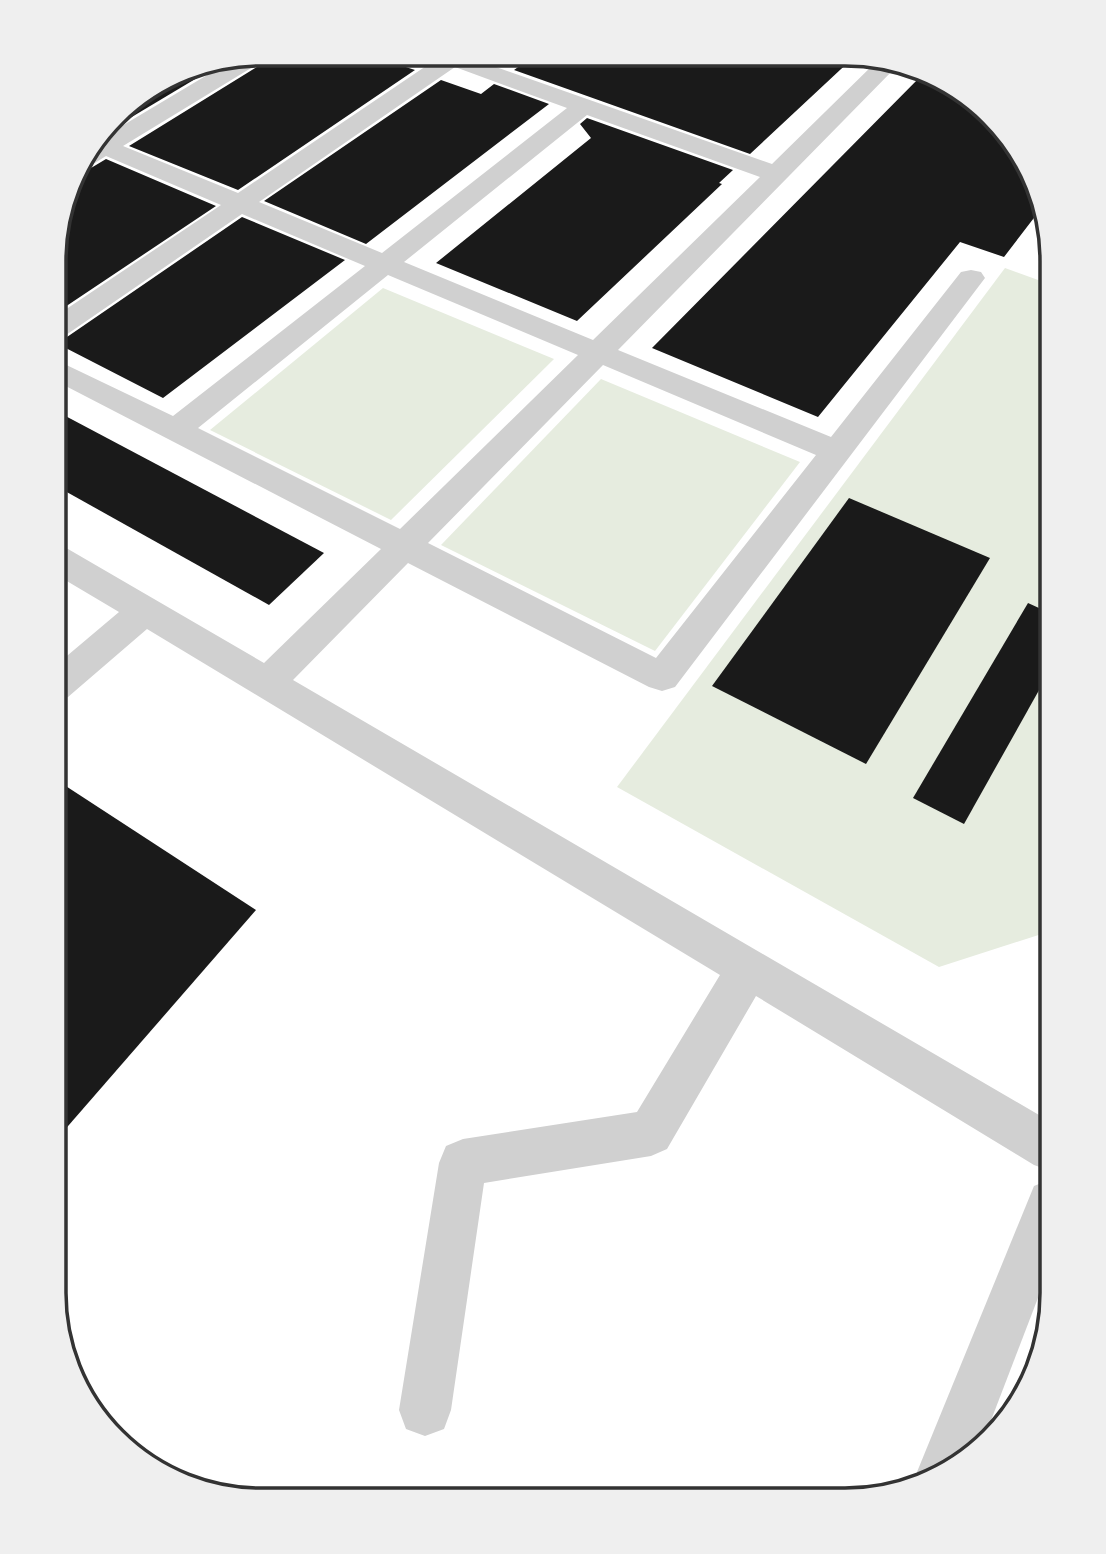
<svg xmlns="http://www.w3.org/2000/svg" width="1106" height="1554" font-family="'Sofia Sans Condensed',sans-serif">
<rect width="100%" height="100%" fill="#fff"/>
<g fill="#e6ecdf">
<polygon points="1005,268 1052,285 1051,931 939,967 617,787"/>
<polygon points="383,288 554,359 391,520 210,430"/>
<polygon points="601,379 800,462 655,651 441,545"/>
</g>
<g fill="#1a1a1a">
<polygon points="269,54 369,55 415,70 238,190 129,146 265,62"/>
<polygon points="535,55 688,56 855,56 750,154 514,70"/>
<polygon points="227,60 100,136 125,105 194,65"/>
<polygon points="921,76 970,97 1031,170 1040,210 1004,257 960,242 818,417 652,348"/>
<polygon points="441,80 481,94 494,84 549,104 366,244 264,201"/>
<polygon points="587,118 733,170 719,183 722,184 577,321 436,263 591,138 580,124"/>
<polygon points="106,159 216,206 56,313 56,234 78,170 91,168"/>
<polygon points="242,217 345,260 163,398 56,343 56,340 67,337"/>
<polygon points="56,411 324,553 269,605 56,486"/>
<polygon points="849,498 990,558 866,764 712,686"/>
<polygon points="1028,603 1052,614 1052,667 964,824 913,798"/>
<polygon points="55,779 256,910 55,1141"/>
</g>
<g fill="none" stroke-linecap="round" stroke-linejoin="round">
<g fill="#d0d0d0" fill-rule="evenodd">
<path d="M267,54L264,60L123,146L238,193L435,60L430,55H462L772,164L879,59L897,66L618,350L831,437L961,272L971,270L981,272L985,278L675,687L662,691L649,687L408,563L293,680L1051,1122V1171L1034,1165L756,996L667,1149L651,1156L484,1183L451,1410L444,1429L425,1436L406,1429L399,1410L439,1163L446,1146L463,1139L637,1112L720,975L147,629L68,697L55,702V666L119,612L55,574L56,546L68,549L264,663L381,549L56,381V360L173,416L365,266L242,214L66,335L56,338V316L221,205L106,156L90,166L78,168L82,158L95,142L234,59ZM455,67L567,108L382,253L259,202ZM587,115L760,177L593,340L404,262ZM388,275L578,355L400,529L198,428ZM603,365L816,455L656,658L428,543Z"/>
<polygon points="1051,1179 1051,1264 985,1436 936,1479 921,1482 917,1472 1034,1186"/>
</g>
</g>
<path d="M0 0H1106V1554H0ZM261 66H845A195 195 0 0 1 1040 261V1293A195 195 0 0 1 845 1488H261A195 195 0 0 1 66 1293V261A195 195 0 0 1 261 66Z" fill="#efefef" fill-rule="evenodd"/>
<path fill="none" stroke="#333" stroke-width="3.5" d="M261 66H845A195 195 0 0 1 1040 261V1293A195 195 0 0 1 845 1488H261A195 195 0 0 1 66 1293V261A195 195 0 0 1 261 66Z"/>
</svg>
